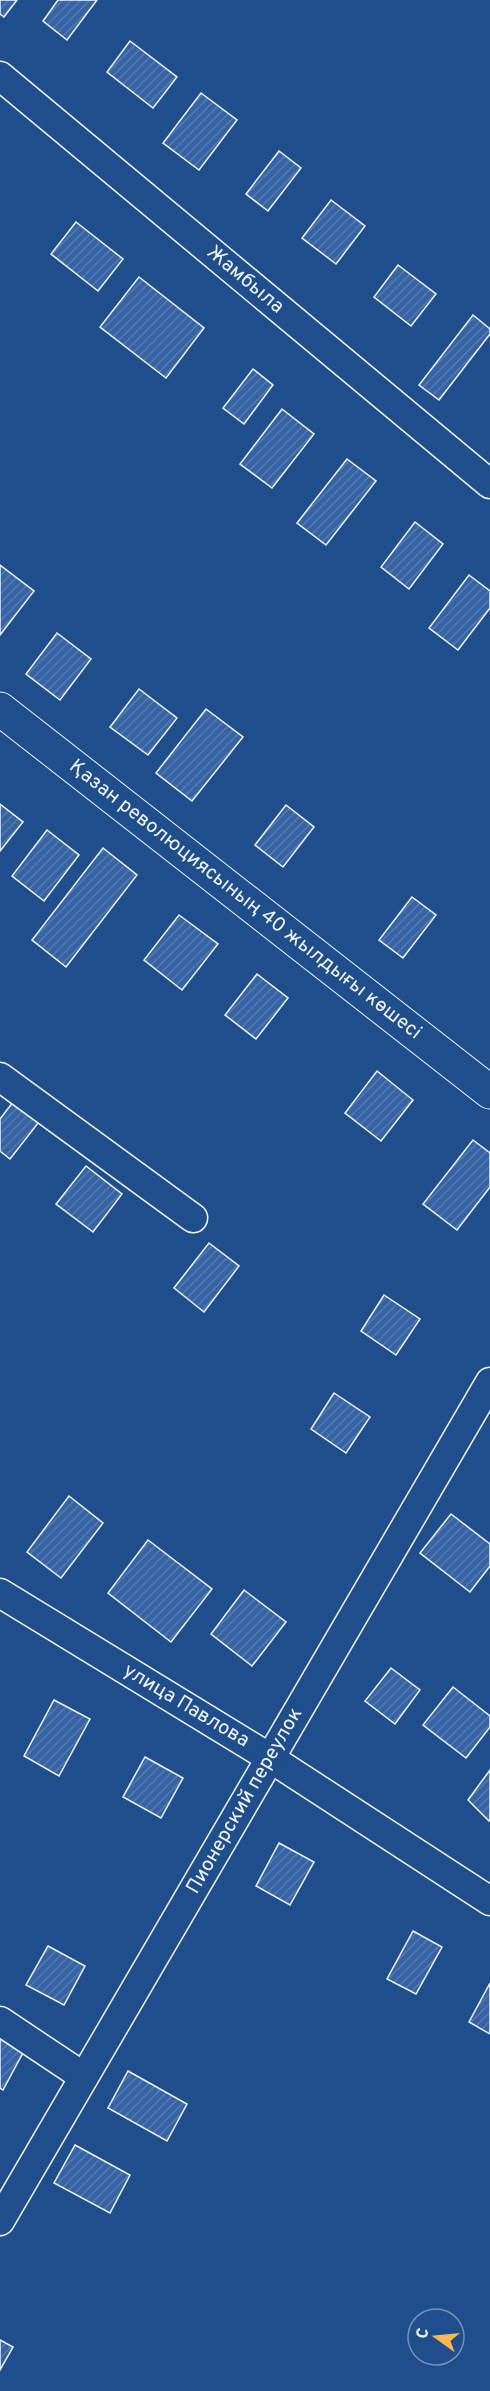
<svg xmlns="http://www.w3.org/2000/svg" width="490" height="2391" font-family="Overpass,sans-serif">
<defs>
<pattern id="building-hatch" width="6" height="6" patternUnits="userSpaceOnUse" patternTransform="scale(1.5)"><rect width="6" height="6" fill="#3563a3"/><path d="M-1 1l2-2M0 6l6-6M5 7l2-2" fill="none" stroke="#537ab1"/></pattern>
</defs>
<rect width="100%" height="100%" fill="#1f4e8c"/>
<g fill="url(#building-hatch)" stroke="#f2f6ff" stroke-width="1.5">
<polygon points="0,0 17,0 4,17 0,14"/>
<polygon points="58,0 97,0 67,40 43,21"/>
<polygon points="130,41 177,77 153,108 107,72"/>
<polygon points="201,93 237,120 199,170 163,143"/>
<polygon points="279,151 301,168 268,211 246,194"/>
<polygon points="331,200 365,226 336,264 302,238"/>
<polygon points="76,222 123,259 98,291 51,254"/>
<polygon points="398,265 436,294 411,326 374,297"/>
<polygon points="139,277 204,328 166,378 100,327"/>
<polygon points="473,315 490,329 490,334 439,400 419,385"/>
<polygon points="253,369 273,385 244,424 223,408"/>
<polygon points="282,409 314,434 272,488 240,464"/>
<polygon points="347,459 376,481 326,545 297,523"/>
<polygon points="415,522 443,544 409,589 381,567"/>
<polygon points="0,565 34,591 0,635"/>
<polygon points="469,575 490,591 490,608 458,650 429,628"/>
<polygon points="57,633 91,659 60,700 26,674"/>
<polygon points="139,689 177,718 148,755 110,727"/>
<polygon points="206,709 243,737 192,801 156,773"/>
<polygon points="0,804 23,822 0,851"/>
<polygon points="286,805 314,827 283,867 255,845"/>
<polygon points="47,830 79,855 44,901 12,876"/>
<polygon points="103,848 137,875 66,967 32,940"/>
<polygon points="412,897 436,915 403,958 379,940"/>
<polygon points="179,915 218,944 182,990 144,960"/>
<polygon points="257,974 288,998 256,1039 225,1015"/>
<polygon points="377,1071 413,1100 381,1141 345,1113"/>
<polygon points="13,1102 39,1122 10,1159 0,1151 0,1119"/>
<polygon points="473,1140 490,1153 490,1187 457,1230 423,1204"/>
<polygon points="86,1166 122,1194 93,1232 56,1204"/>
<polygon points="209,1243 239,1266 204,1312 174,1288"/>
<polygon points="384,1295 420,1319 396,1355 361,1331"/>
<polygon points="334,1393 370,1417 346,1453 311,1429"/>
<polygon points="69,1496 103,1523 61,1578 27,1552"/>
<polygon points="451,1514 490,1544 490,1566 470,1592 420,1553"/>
<polygon points="148,1540 212,1589 171,1642 108,1593"/>
<polygon points="244,1590 286,1622 252,1666 211,1634"/>
<polygon points="391,1668 420,1690 395,1724 365,1701"/>
<polygon points="453,1687 490,1716 490,1727 466,1758 423,1725"/>
<polygon points="54,1700 90,1719 59,1776 24,1756"/>
<polygon points="145,1757 183,1778 161,1818 123,1797"/>
<polygon points="490,1770 490,1819 489,1821 468,1800"/>
<polygon points="279,1843 314,1862 290,1905 256,1886"/>
<polygon points="413,1931 442,1947 416,1994 387,1979"/>
<polygon points="48,1946 85,1966 64,2005 26,1985"/>
<polygon points="490,1983 490,2034 469,2022"/>
<polygon points="0,2035 25,2049 3,2090 0,2088"/>
<polygon points="128,2071 187,2104 167,2141 108,2108"/>
<polygon points="75,2145 130,2175 110,2213 54,2183"/>
<polygon points="0,2340 13,2347 0,2370"/>
</g>
<g fill="none" stroke-linecap="round" stroke-linejoin="round">
<defs>
<g id="minor">
<polyline points="0,76 490,484"/>
<polyline points="0,1077 193,1218"/>
<polyline points="0,1593 270,1758 490,1901"/>
<polyline points="0,2021 84,2077"/>
<polyline points="0,2221 490,1382"/>
</g>
<polyline id="tertiary" points="0,709 490,1092"/>
</defs>
<use href="#minor" stroke="#f2f6ff" stroke-width="31"/>
<use href="#tertiary" stroke="#f2f6ff" stroke-width="35"/>
<use href="#minor" stroke="#1f4e8c" stroke-width="28"/>
<use href="#tertiary" stroke="#1f4e8c" stroke-width="33"/>
</g>
<g text-anchor="middle" dominant-baseline="central" stroke-width="4.5" stroke-linejoin="round" paint-order="stroke">
<g font-size="20" fill="#f2f6ff" stroke="#1f4e8c">
<text transform="translate(245 280) rotate(40)">Жамбыла</text>
<text transform="translate(245 900) rotate(38)">Қазан революциясының 40 жылдығы көшесі</text>
<text transform="translate(186 1706) rotate(31)">улица Павлова</text>
<text transform="translate(245 1801) rotate(-60)">Пионерский переулок</text>
</g>
</g>
<g transform="translate(436 2337) rotate(285)"><circle r="28" fill="#1f4e8c" stroke="#7391ba" stroke-width="1.5"/>
<path d="M0-4.5L10 22L0 15L-10 22Z" fill="#ffb74d"/>
<text y="-9" font-size="16" font-weight="bold" text-anchor="middle" fill="#f2f6ff">С</text>
</g>
</svg>
